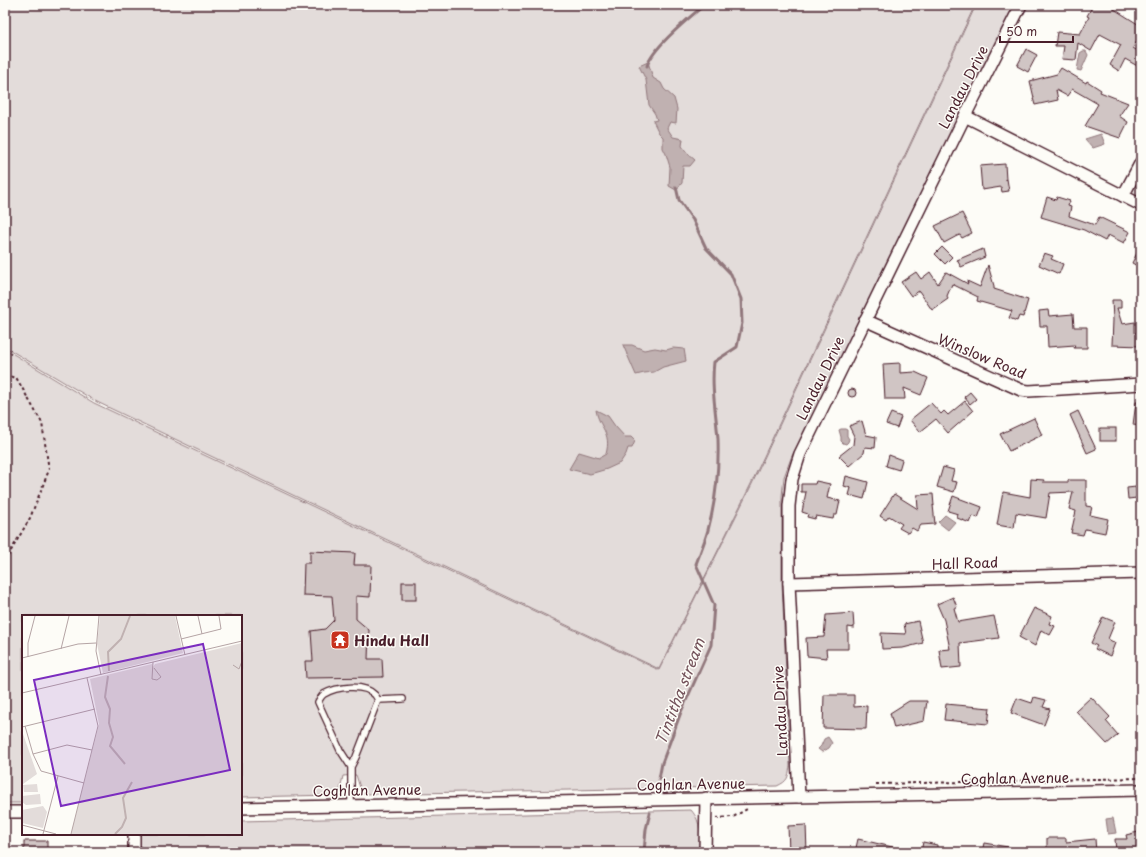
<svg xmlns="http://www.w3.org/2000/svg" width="1146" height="857" font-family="'Playpen Sans',sans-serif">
<rect width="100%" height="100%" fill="#fdfcf7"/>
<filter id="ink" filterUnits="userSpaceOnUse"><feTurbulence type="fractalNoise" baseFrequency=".025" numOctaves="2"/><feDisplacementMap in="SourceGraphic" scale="8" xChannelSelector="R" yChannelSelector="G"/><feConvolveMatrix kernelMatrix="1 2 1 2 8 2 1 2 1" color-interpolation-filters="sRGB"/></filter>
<g filter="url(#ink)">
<polygon fill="#f0ece8" points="1141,171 1141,201 1129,195"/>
<g fill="#e3dcda" stroke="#967e82">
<polygon points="5,5 975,5 751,484 659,669 97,402 5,347"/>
<path d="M976,5H1019L791,458L784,477L782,496V583L790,766C788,778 788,781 777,786L362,794L356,775L343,776L339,795L241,797V616H23V803H5V349L94,403L659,670L752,484Z"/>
<path d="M691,810C702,822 700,837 700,852H139V834H241V821Z"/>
</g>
<g fill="#c0b1b1" stroke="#91777b">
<polygon points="1083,51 1086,51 1088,55 1081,71 1077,70 1080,53"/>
<polygon points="648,62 653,78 661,83 664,89 674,98 677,109 676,123 670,122 667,128 673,137 683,139 682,146 688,154 695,160 690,166 683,166 682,183 676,190 669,186 670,167 666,154 663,148 663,137 659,133 653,121 657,120 655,114 649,105 646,80 639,66"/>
<polygon points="1101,134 1105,144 1093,148 1085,139"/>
<polygon points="623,345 632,345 644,350 655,348 666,350 673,348 684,349 686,361 663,367 654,372 644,373 636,375"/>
<path d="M596,410L608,416L615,426L625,437H631L635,441L632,448H628L626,454L620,463L607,469L590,474L569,469L579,452L599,458L606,454C612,432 599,428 596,410Z"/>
<polygon points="841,429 845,429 847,430 847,436 849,439 848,442 846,444 843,443 841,441 841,437 839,430"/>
<polygon points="945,515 955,522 948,530 938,522"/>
<polygon points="828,737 832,743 829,748 822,752 818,749 821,746 824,739"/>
<polygon points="1113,818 1116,833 1108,834 1106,819"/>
</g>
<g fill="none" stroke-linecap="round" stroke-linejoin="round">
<g stroke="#91777b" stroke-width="3">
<path d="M647,66C653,47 689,18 704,5"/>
<path d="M659,779L662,763L681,712L711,645L714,605L696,564C700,553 705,541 708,530C716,500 719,469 718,439C716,413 711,387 714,362L737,347L742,323L741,299L731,274L706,248L693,220L679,200L676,187"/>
<polyline points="644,852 646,829 650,813"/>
</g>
</g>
<g fill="#d0c5c4" stroke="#4a1f2b">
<polygon points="1093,5 1116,5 1114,9 1141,26 1141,34 1133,48 1141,53 1141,68 1125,59 1119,71 1110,65 1121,45 1100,34 1091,51 1078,43 1076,60 1062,59 1064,46 1055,46 1057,32 1080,34 1089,17 1087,16"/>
<polygon points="1026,49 1037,55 1028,72 1017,66"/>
<polygon points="1061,68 1086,83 1087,81 1101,90 1100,92 1128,103 1119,116 1128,122 1120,138 1085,126 1098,104 1072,89 1067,96 1056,90 1058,100 1035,105 1033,98 1034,98 1030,81 1057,74"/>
<polygon points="1005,164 1006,180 1007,179 1009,191 1002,192 1001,187 982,190 980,166"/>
<polygon points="1047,197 1056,200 1057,197 1070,201 1068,206 1071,207 1069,216 1095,225 1099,217 1130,232 1124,243 1108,235 1105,241 1084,230 1041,217"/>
<polygon points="962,213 972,233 962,238 960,235 957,236 944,243 935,226"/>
<polygon points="1141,245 1141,268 1132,263"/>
<polygon points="942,247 952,257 945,264 935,254"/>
<polygon points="983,249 985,257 961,267 957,260"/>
<polygon points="1044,253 1053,256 1051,259 1063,264 1059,274 1039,265"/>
<polygon points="988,265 994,286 994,289 1028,300 1023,317 1019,316 1017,321 1009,318 1012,311 977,301 978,297 952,284 947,296 948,299 932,310 919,291 911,296 901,282 916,272 921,279 930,272 938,284 946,272 968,284 967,281 980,287"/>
<polygon points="1112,300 1121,300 1121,308 1117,308 1122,324 1135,322 1135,333 1141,333 1141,346 1112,345 1113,320"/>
<polygon points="1048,310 1049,316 1073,314 1074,327 1087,327 1087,348 1074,348 1075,345 1048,347 1047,326 1040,326 1039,311"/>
<polygon points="900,363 900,373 915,372 928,378 921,395 904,388 905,399 885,399 883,364"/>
<circle cx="852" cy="393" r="4"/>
<polygon points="970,392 976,399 970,404 964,397"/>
<polygon points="965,401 973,411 948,433 936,419 920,432 910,420 931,403 941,414 944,411 948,415"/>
<polygon points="1136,402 1141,402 1141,426 1133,425"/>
<polygon points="1078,411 1096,449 1087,453 1070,415"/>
<polygon points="891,413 901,417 897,428 886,424"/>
<polygon points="1034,418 1042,435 1009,451 1000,434"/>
<polygon points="862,421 866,435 876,437 875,448 865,447 864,453 849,466 839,456 853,445 854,436 849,426"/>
<rect x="1100" y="428" width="16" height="13"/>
<polygon points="889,455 902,460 899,470 886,466"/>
<polygon points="943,467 954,470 951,481 957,482 954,492 937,487"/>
<polygon points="846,476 868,482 864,499 849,495 851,488 844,486"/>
<polygon points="1031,479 1044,480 1043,482 1068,482 1068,480 1086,480 1086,506 1092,507 1090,515 1108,519 1105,533 1085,529 1083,535 1071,533 1076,511 1069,509 1073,492 1050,493 1046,518 1016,513 1014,528 997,525 1003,492 1030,497"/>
<polygon points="816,481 830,484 827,498 840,501 837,515 834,515 833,519 816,516 815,519 807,517 808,514 802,512 806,492 801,492 801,484 815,484"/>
<polygon points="1136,487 1137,498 1128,499 1127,488"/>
<polygon points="894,494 918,509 917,495 933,494 934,506 933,505 935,524 921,525 917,531 912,528 908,533 899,528 902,524 889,516 886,520 880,516"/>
<polygon points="953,496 982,507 978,518 973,516 970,523 957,518 958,514 948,511"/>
<polygon points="310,551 355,553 354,565 371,565 370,597 356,596 356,619 369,630 368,659 382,659 383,677 306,678 305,661 313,661 311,631 325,629 334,620 332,596 303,595 304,563 310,563"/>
<rect x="402" y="582" width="14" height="18"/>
<polygon points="953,597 957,607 954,608 958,622 994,616 999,638 960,643 961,667 942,669 939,650 950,649 944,620 937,604"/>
<polygon points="1034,608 1052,616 1049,624 1055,626 1050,635 1041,630 1035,646 1019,637"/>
<polygon points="853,613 854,628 848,627 848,649 826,649 827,658 807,656 806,638 824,637 826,615"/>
<polygon points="1103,617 1115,622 1108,639 1115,643 1110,656 1095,649 1097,646 1091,643"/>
<polygon points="918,621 923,643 903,648 882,649 881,633 906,634 904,624"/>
<polygon points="824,695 854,695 854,707 867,706 866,729 823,728"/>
<polygon points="1034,697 1046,700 1043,707 1050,709 1044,725 1011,713 1017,698 1032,703"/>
<polygon points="1091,697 1110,717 1106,721 1118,735 1107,744 1076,711"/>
<polygon points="909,701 927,701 924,721 894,728 890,713"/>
<polygon points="946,704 990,708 988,724 944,720"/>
<polygon points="806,825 807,852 789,852 788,826"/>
<polygon points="1138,832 1141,844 1141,852 1116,852 1115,839 1127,839 1126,835"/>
<polygon points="1047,838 1066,838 1066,842 1095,839 1096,852 1047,852"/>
<polygon points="858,839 901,849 900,852 855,852"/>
<rect x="24" y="841" width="23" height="11"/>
<polygon points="923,842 937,845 937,852 921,852"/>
<polygon points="984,843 1014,848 1013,852 982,852"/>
</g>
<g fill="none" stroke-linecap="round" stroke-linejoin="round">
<defs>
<g id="service">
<polyline points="378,700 403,699"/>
<path d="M351,767L340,750L318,702C320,699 321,696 324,694C336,687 364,683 375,695C376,696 377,698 378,700L356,757L351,767V805"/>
</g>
<g id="minor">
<polyline points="965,116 1141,205"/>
<polyline points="1123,196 1141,162"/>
<polyline points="865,320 1021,390 1029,391 1141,384"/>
<polyline points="789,583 1141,573"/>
<polyline points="799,797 789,583 789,506 792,479 800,454 965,116 1021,5"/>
<path d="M241,808C541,802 841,797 1141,790"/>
<polyline points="5,812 23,812"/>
<polyline points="134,852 134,834"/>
<polyline points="705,852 706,798"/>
</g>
</defs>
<use href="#service" stroke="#4a1f2b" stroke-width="8"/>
<use href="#minor" stroke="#4a1f2b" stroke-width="14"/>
<g stroke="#4a1f2b" stroke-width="2" stroke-dasharray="3 3" stroke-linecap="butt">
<polyline points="5,374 17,379 42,423 49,470 30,518 5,561"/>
<polyline points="876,784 1141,778"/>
<polyline points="716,818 733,817 747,809"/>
</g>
<use href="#service" stroke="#fdfcf7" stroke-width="5.5"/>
<use href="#minor" stroke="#fdfcf7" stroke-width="11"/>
</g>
</g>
<defs>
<symbol id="temple-square" viewBox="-11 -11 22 22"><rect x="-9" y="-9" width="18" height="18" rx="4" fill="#c8321e" stroke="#fdfcf7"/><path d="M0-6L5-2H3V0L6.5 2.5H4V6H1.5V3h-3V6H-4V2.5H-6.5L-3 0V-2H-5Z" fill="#fff"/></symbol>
</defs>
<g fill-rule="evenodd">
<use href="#temple-square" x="329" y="629" width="22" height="22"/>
</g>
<g text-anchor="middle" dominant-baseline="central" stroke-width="3" stroke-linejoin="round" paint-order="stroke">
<g font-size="14" fill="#4a1f2b" stroke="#fdfcf7">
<text transform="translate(963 87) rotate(-63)">Landau Drive</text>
<text transform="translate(982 356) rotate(23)">Winslow Road</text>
<text transform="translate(820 378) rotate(-64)">Landau Drive</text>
<text transform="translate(965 563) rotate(-2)">Hall Road</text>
<text transform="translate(780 711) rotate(-93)">Landau Drive</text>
<text transform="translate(1015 778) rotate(-1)">Coghlan Avenue</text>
<text transform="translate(691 784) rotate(-1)">Coghlan Avenue</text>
<text transform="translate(367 790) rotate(-1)">Coghlan Avenue</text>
</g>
<g font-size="14" font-weight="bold" fill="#4a1f2b" stroke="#fdfcf7" text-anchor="start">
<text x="354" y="640">Hindu Hall</text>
</g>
<g font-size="15" font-style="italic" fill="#73525a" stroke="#fdfcf7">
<text transform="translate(679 691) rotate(-69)">Tintitha stream</text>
</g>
</g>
<g transform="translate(22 615)">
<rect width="220" height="220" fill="#fdfcf7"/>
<path d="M78,1H153L161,38L81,58L75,29ZM220,28V219H49L77,109L68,64L130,49L131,52L133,49ZM0,116L15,159L1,169L0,168ZM15,169L16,177H2L1,170ZM18,179L19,189L4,190L0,187V181ZM21,191L25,197L21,213L0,208V195Z" fill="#e3dcda"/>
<path fill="none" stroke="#c0b1b1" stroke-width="2" d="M87,56L86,37L99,24L108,1M86,61L83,82L88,94L87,108L91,122L88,131L103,149M93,219L100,212L104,203L101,183L110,167"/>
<path fill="none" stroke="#b5a4a5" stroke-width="1" d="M77,1L74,36L79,60M154,1L163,40M176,1L180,19M159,24L199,14L197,1M39,34L47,1M6,42V28L13,1M0,43L56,29L74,28M131,47L130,64L135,65L139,62L132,53M211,50L217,54L220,46M0,78L220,26M3,111L11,139L19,156L62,168M0,112L73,94M11,139L45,130L70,135M0,210L34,219M21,219L36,161M49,219L76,111L65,63"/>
<path fill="#7b2cbf" fill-opacity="0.15" stroke="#7b2cbf" stroke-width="2" d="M181,29L208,155L39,191L12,65Z"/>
<rect width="220" height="220" fill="none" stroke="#4a1f2b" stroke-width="2"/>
</g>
<rect width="1146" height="857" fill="none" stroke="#fdfcf7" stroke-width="20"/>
<rect x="10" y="10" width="1126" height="837" fill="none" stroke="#4a1f2b" stroke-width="1.5" filter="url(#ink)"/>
<path d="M1000 36v6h73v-6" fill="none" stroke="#4a1f2b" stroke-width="2"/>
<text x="1006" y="36" font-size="12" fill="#4a1f2b" stroke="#fdfcf7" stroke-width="3" paint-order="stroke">50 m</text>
</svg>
